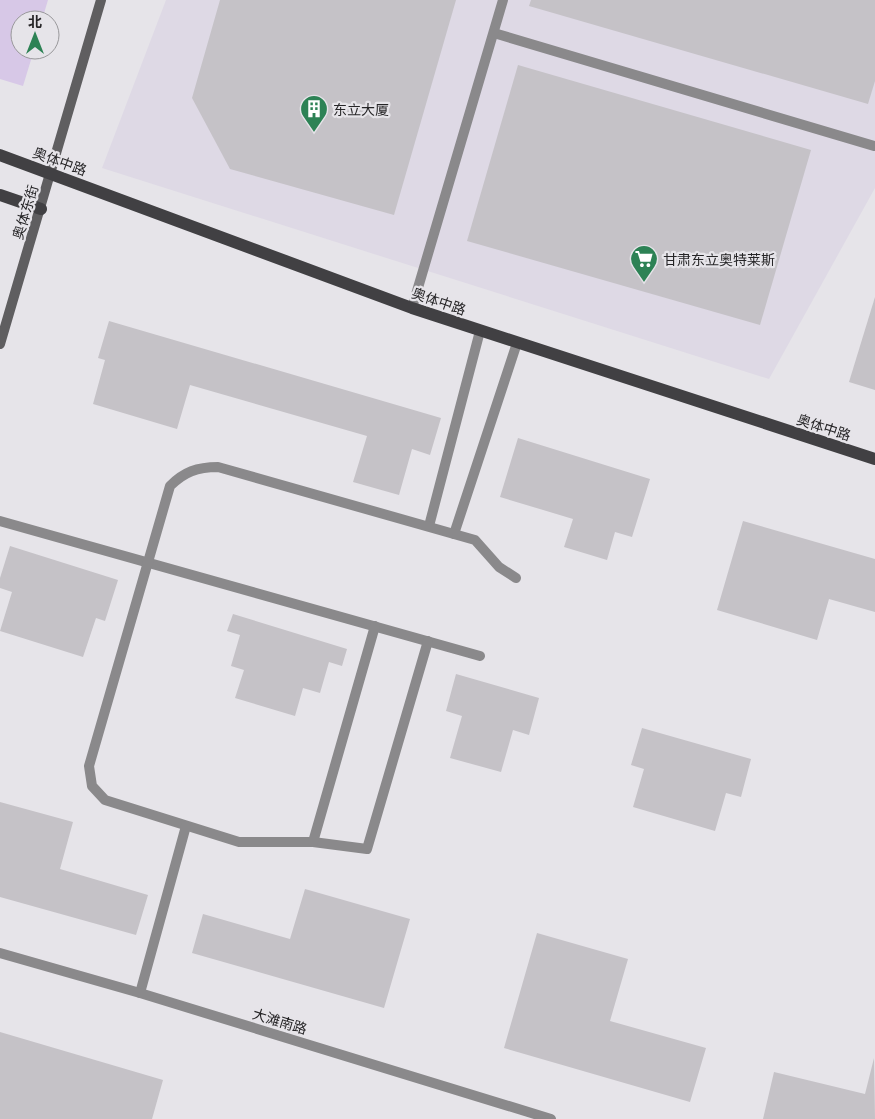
<svg xmlns="http://www.w3.org/2000/svg" width="875" height="1119" font-family="'Titillium Web','Noto Sans SC',sans-serif">
<rect width="100%" height="100%" fill="#e6e4e9"/>
<polygon fill="#ded9e5" points="166,0 875,0 875,188 769,379 102,168"/>
<polygon fill="#d7c8e7" points="0,0 48,0 42,20 20,20 20,50 34,50 23,86 0,79"/>
<g fill="#c5c2c7">
<polygon points="220,0 456,0 394,215 230,169 192,98"/>
<polygon points="531,0 875,0 875,81 868,104 529,6"/>
<polygon points="518,65 811,150 760,325 467,241"/>
<polygon points="875,297 875,390 849,382"/>
<polygon points="109,321 441,418 430,455 412,449 399,495 353,482 367,436 190,385 177,429 93,404 105,360 98,358"/>
<polygon points="518,438 650,479 632,537 615,532 607,560 564,547 573,519 500,497"/>
<polygon points="743,521 875,559 875,612 829,599 817,640 717,610"/>
<polygon points="10,546 118,580 105,621 96,618 83,657 0,631 12,592 0,588 0,578"/>
<polygon points="233,614 347,649 342,666 329,662 320,693 303,688 295,716 235,698 244,670 231,666 240,635 227,631"/>
<polygon points="456,674 539,698 529,735 513,730 501,772 450,758 462,716 446,711"/>
<polygon points="642,728 751,759 741,797 726,793 715,831 633,807 644,769 631,765"/>
<polygon points="0,802 73,822 60,869 148,895 136,935 0,897"/>
<polygon points="305,889 410,919 384,1008 192,953 203,914 290,939"/>
<polygon points="537,933 628,959 610,1021 706,1048 690,1102 504,1048"/>
<polygon points="0,1032 163,1080 152,1119 0,1119"/>
<polygon points="874,1058 875,1119 763,1119 774,1072 865,1094"/>
</g>
<g fill="none" stroke-linecap="round" stroke-linejoin="round">
<g stroke="#8a898b" stroke-width="10">
<polyline points="0,521 480,656"/>
<polyline points="429,526 480,331"/>
<polyline points="454,534 517,343"/>
<path d="M428,641L367,849L313,842H239L105,800L92,786L89,766L170,486C184,472 197,467 218,467L475,540L499,567L516,578"/>
<polyline points="313,842 375,626"/>
<polyline points="140,993 186,826"/>
</g>
<g stroke="#8a898b" stroke-width="10">
<polyline points="494,33 874,146"/>
<polyline points="412,308 503,0"/>
</g>
<polyline stroke="#8a898b" stroke-width="10" points="0,953 140,993 551,1119"/>
<polyline stroke="#5f5e60" stroke-width="10" points="0,344 101,0"/>
<g stroke="#414043" stroke-width="12">
<polyline points="0,155 412,308 875,459"/>
<polyline points="0,195 41,209"/>
</g>
</g>
<defs>
<symbol id="building-pin" viewBox="-11 -11 22 30"><path d="M0 17L-7.5 6A9.5 9.5 0 1 1 7.5 6Z" fill="#2d8255" stroke="#e6e4e9"/><path d="M-4-6H4V6H1V3H-1V6H-4ZM-2.5-4.3h1.7v1.8h-1.7ZM.8-4.3h1.7v1.8H.8ZM-2.5-1h1.7V.8h-1.7ZM.8-1h1.7V.8H.8Z" fill="#fff"/></symbol>
<symbol id="supermarket-pin" viewBox="-11 -11 22 30"><path d="M0 17L-7.5 6A9.5 9.5 0 1 1 7.5 6Z" fill="#2d8255" stroke="#e6e4e9"/><path d="M-6-5.5h2.5l.6 2H6L4.5 2H-2.5L-4.4-4H-6ZM-1.5 3.2a1.3 1.3 0 1 0 .1 0ZM3 3.2a1.3 1.3 0 1 0 .1 0Z" fill="#fff"/></symbol>
</defs>
<g fill-rule="evenodd">
<use href="#building-pin" x="298" y="93" width="32" height="43"/>
<use href="#supermarket-pin" x="628" y="243" width="32" height="43"/>
</g>
<g text-anchor="middle" dominant-baseline="central" stroke-width="4.5" stroke-linejoin="round" paint-order="stroke">
<g font-size="14" fill="#262527" stroke="#e6e4e9" text-anchor="start">
<text x="333" y="109">东立大厦</text>
<text x="663" y="259">甘肃东立奥特莱斯</text>
</g>
<g font-size="14" fill="#262527" stroke="#e6e4e9">
<text transform="translate(60 161) rotate(20)">奥体中路</text>
<text transform="translate(25 212) rotate(-73)">奥体东街</text>
<text transform="translate(439 301) rotate(19)">奥体中路</text>
<text transform="translate(824 427) rotate(18)">奥体中路</text>
<text transform="translate(280 1021) rotate(17)">大滩南路</text>
</g>
</g>
<g transform="translate(35 35)"><circle r="24" fill="#e6e4e9" stroke="#99989b"/>
<path d="M0-4L9 19L0 12L-9 19Z" fill="#2d8255"/>
<text y="-8" font-size="14" font-weight="bold" text-anchor="middle" fill="#262527">北</text>
</g>
</svg>
